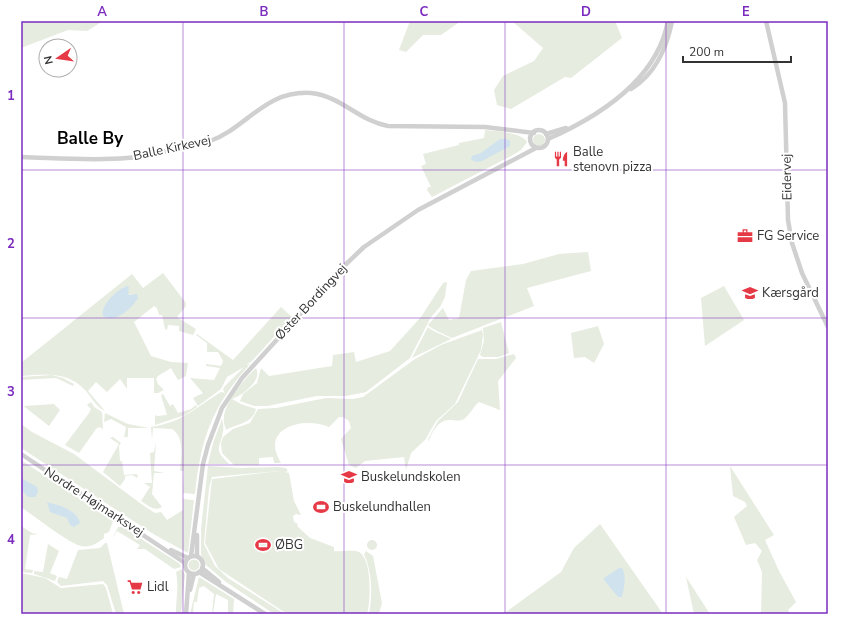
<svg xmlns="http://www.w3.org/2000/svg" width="849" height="635" font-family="'Nunito Sans',sans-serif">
<rect width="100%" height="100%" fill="#fff"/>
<g fill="#e6ecdf" fill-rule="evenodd">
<polygon points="21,21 103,21 87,31 68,30 21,48"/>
<polygon points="410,21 461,21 441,35 423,35 406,52 399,50"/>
<polygon points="512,21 615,21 622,38 571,78 565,77 511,109 497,105 494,90 503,76 534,61 543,48"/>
<path d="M485,130C495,131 522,132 527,142L521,150L513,155L432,197L427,190L428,187H431L421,166L426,164L423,154L459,145V143L484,138Z"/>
<circle cx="539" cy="140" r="6"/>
<path d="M588,252L591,271L527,288L534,306L452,338C446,335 431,329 428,325L443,308L449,320L459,318L466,280L471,271L523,264L559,254Z"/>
<path d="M163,273L186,303V306L177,317L196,329L193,335L179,331V326L168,325L167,330L165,329L162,315H159L157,308L154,306L134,322L151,356L171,362L188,363L186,376L178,380L171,368L158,376L156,379L158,384L164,390L158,393H154V378H127V389L120,379L107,392L96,382L88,391L105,411C95,406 93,399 86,391C68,371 45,374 21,376V363L132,274L143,288ZM124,287L128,290V295L134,294L104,307Z"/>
<polygon points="447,282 445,297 440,307 431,317 410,358 366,392 346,396 317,396 267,406 254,406 240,401 243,394 257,383 261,368 269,376 332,366 333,355 354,352 356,362 390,351 421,317 443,283"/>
<polygon points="724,286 744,320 705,346 701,298"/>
<path d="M281,307L292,317L252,361L246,365L250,364C212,407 201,437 195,494L183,493L184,471H180C181,457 185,437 172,429L153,428L152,440L151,427C183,422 195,408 221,392L225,393L223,390L224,387L244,367L227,377L221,389L198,406L193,398L203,393L190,378L214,380L220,368L206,366V364L221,366L223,361L218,352H207V343L196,335L197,334L233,360Z"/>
<polygon points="501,322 509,353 499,357 483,357 480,355 484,341 483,328"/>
<polygon points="598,326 604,344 594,363 585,357 574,358 571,333"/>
<path d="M428,327C431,331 444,335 451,339L412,358Z"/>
<path d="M482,330L483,335L481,350L455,404L436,421L425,440L411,453L406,470L404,457L365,461L356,468L349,465L341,439L351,428L349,421L343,417H339L329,427C303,416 259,428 281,463H274L273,457L259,458V465H234L222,453L221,443L223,437L233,429L250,423L258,409L276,408L326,398L353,399L363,397L415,359L441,345Z"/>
<path d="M514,354L516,358L498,381L500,410L479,402C473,407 469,416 464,419C459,422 455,420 449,420C438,420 432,433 428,442V439L438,421L458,402L478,359H496Z"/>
<path d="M256,368C263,381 241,396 232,399L241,404L256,409C252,424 238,423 226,430C225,426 223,421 224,418C224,403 245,378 256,368Z"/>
<polygon points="52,375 63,378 74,384 73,386 56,378 21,380 21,377"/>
<polygon points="163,394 170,406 173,404 178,413 191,409 196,405 197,407 185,415 155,425 155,415 157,416 167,415 161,395"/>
<polygon points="91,402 94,407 102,412 103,429 99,427 96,429 79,453 65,445 89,413 91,409 87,405"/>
<polygon points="21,404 24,406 54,404 60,410 49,426"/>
<polygon points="105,413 128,424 149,428 128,428 128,437 124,437 126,427 111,419 104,422"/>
<path d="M222,419C223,423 224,428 223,432C219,450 214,449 229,464H208L213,443Z"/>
<polygon points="21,424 32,432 74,454 144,506 155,513 161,512 167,520 183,510 183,499 194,500 188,553 155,535 21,448"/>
<polygon points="113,437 121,443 119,446 120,461 122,461 124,475 137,474 138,478 132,475 125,476 125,479 120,486 103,472 119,444 110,438"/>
<path d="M156,442L154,471L165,473H154L152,494L162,507C154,512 148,505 141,501L150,487L144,483H152L150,453L154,452Z"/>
<path d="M21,460L113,521L109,532L104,534V538C98,543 90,548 81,546C70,544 34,516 21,507Z"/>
<path d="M208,466L241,468L278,467L286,468L288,471L285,472L289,473L294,501L301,515L296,514L293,516L294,522L298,524L297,526L310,538L334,547V551C341,552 353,549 359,552C372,559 371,600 367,614H287L219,569L205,543L212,479L280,471L212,477L209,488L204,544L215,566L228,578L285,614H274L226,582L206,565L201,555V529Z"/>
<polygon points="730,466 774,535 765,540 779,571 796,602 788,610 790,614 761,614 762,572 757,560 762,551 755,543 746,545 734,517 747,506 745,502 733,496"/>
<polygon points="600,524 663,614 578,614 577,612 575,614 503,614 561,572 574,548"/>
<polygon points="21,526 32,533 38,534 30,535 25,569 33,570 32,573 21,572"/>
<polygon points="118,527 123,527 180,564 181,567 174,569 145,549 137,549 140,545 117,531 112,539"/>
<circle cx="372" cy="545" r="5"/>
<polygon points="105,543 107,543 124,614 116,614 107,585 103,581 61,586 57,582 59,577 67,579 78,550 100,548"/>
<polygon points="48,544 59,551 50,573 57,576 55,581 34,574 34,571 43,572"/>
<path d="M366,551L373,556L382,603L379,614H369C373,595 372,571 364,554Z"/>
<circle cx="194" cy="565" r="5.5"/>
<path d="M182,569L185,575L181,614H176C176,599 179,586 176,572Z"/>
<polygon points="21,573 45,578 61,588 103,584 106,588 113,614 21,614"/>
<polygon points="199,577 234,599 233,614 228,614 228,600 216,594 213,614 212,614 214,594 204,586 199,588 197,602 194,602 193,614 190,614"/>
<polygon points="686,577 710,614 694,614"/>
</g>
<g fill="#cfe2ee">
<polygon points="500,139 506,139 510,141 510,146 482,161 477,162 471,160 472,156 481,153"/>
<path d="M127,286L129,287L128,295L137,294L138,298C131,309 117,323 103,316C100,305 118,289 127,286Z"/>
<polygon points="23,479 37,487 38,492 35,497 28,497 21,489 21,480"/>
<path d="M47,502C57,505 77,509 80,523L74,527L70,525L67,518L50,512Z"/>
<path d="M619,568H622C627,576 624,588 622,597H618L604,580V578Z"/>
</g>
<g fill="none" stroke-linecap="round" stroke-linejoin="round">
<g stroke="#d0d0d0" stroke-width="4.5">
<polyline points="766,21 785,103 788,220 792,243 802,273 828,327"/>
<path d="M631,89C655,75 667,47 672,21"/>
<circle cx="539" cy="139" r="9"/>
<polyline points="546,134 566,128"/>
<path d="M548,139C600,116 657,80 668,21"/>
<path d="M21,157C56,158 92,161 127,158C142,157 157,153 171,150C184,148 197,146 210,141C248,127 265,90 311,93C341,96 359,121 388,126L485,127L534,133"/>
<polyline points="21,454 185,563"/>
<polyline points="171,550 188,558"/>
<polyline points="191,556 203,464 208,445 222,408 242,378 343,267 364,247 418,210 536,148"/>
<polyline points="197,556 197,535"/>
<circle cx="194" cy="565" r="9"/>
<polyline points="202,568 219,582"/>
<polyline points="199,572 265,614"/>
<polyline points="190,590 194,574"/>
<polyline points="186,614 189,573"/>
</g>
</g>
<path fill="none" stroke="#7b2cbf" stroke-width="1" stroke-opacity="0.55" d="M183,21V614M344,21V614M505,21V614M666,21V614M21,170H828M21,318H828M21,465H828"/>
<defs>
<symbol id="restaurant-bare" viewBox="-9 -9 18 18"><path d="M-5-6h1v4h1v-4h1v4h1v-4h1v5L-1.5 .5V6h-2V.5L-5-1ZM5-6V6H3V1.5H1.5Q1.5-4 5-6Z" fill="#e63946" stroke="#fff" stroke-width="2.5" paint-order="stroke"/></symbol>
<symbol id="office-bare" viewBox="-9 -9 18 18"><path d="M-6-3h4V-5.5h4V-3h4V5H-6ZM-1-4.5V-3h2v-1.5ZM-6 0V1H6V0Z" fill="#e63946" stroke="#fff" stroke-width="2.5" paint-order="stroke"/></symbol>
<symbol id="school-bare" viewBox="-9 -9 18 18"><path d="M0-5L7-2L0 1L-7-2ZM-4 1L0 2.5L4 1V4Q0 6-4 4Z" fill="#e63946" stroke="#fff" stroke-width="2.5" paint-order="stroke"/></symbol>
<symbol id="stadium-bare" viewBox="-9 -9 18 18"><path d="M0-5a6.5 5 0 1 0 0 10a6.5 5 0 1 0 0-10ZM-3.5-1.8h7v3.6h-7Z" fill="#e63946" stroke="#fff" stroke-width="2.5" paint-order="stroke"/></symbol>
<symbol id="supermarket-bare" viewBox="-9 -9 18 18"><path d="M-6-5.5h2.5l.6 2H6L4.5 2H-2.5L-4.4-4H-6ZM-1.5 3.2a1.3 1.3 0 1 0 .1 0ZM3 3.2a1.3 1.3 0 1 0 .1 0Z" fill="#e63946" stroke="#fff" stroke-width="2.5" paint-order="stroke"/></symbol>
</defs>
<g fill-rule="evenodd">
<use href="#restaurant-bare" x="550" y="148" width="22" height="22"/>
<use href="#office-bare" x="734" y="225" width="22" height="22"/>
<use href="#school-bare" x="739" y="282" width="22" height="22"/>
<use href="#school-bare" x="338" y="466" width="22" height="22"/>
<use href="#stadium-bare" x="310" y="496" width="22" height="22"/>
<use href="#stadium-bare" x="252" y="534" width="22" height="22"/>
<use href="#supermarket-bare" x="124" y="576" width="22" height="22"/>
</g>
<g text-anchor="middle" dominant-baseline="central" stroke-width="4" stroke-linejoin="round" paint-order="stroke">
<g font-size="13" fill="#333" stroke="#fff">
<text transform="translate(172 148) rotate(-12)">Balle Kirkevej</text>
<text transform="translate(787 177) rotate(-91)">Eidervej</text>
<text transform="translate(311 302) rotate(-47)">Øster Bordingvej</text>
<text transform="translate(94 502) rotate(33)">Nordre Højmarksvej</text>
</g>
<g font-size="13" fill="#333" stroke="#fff" text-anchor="start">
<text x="573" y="152">Balle<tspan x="573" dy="15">stenovn pizza</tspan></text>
<text x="757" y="236">FG Service</text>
<text x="762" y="293">Kærsgård</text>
<text x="361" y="477">Buskelundskolen</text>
<text x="333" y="507">Buskelundhallen</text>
<text x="275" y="545">ØBG</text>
<text x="147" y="587">Lidl</text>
</g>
<g font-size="17" font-weight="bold" fill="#000" stroke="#fff">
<text x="90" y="138">Balle By</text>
</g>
</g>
<rect width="849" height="635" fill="none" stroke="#ffffff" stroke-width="44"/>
<g transform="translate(58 58) rotate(257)"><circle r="19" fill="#ffffff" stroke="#adadad"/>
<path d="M0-3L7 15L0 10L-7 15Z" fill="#e63946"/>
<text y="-6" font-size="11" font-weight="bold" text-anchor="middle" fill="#333333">N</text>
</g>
<path d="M683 56v6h108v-6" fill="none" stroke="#333333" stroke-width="2"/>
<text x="689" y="56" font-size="12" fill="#333333" stroke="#ffffff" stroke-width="3" paint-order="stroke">200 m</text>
<rect x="22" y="22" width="805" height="591" fill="none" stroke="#7b2cbf" stroke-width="1.5"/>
<g font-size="13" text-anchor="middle" font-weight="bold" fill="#7b2cbf">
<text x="102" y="16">A</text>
<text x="264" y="16">B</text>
<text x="424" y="16">C</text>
<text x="586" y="16">D</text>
<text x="746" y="16">E</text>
<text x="11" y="100">1</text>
<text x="11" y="248">2</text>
<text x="11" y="396">3</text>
<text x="11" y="544">4</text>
</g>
</svg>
